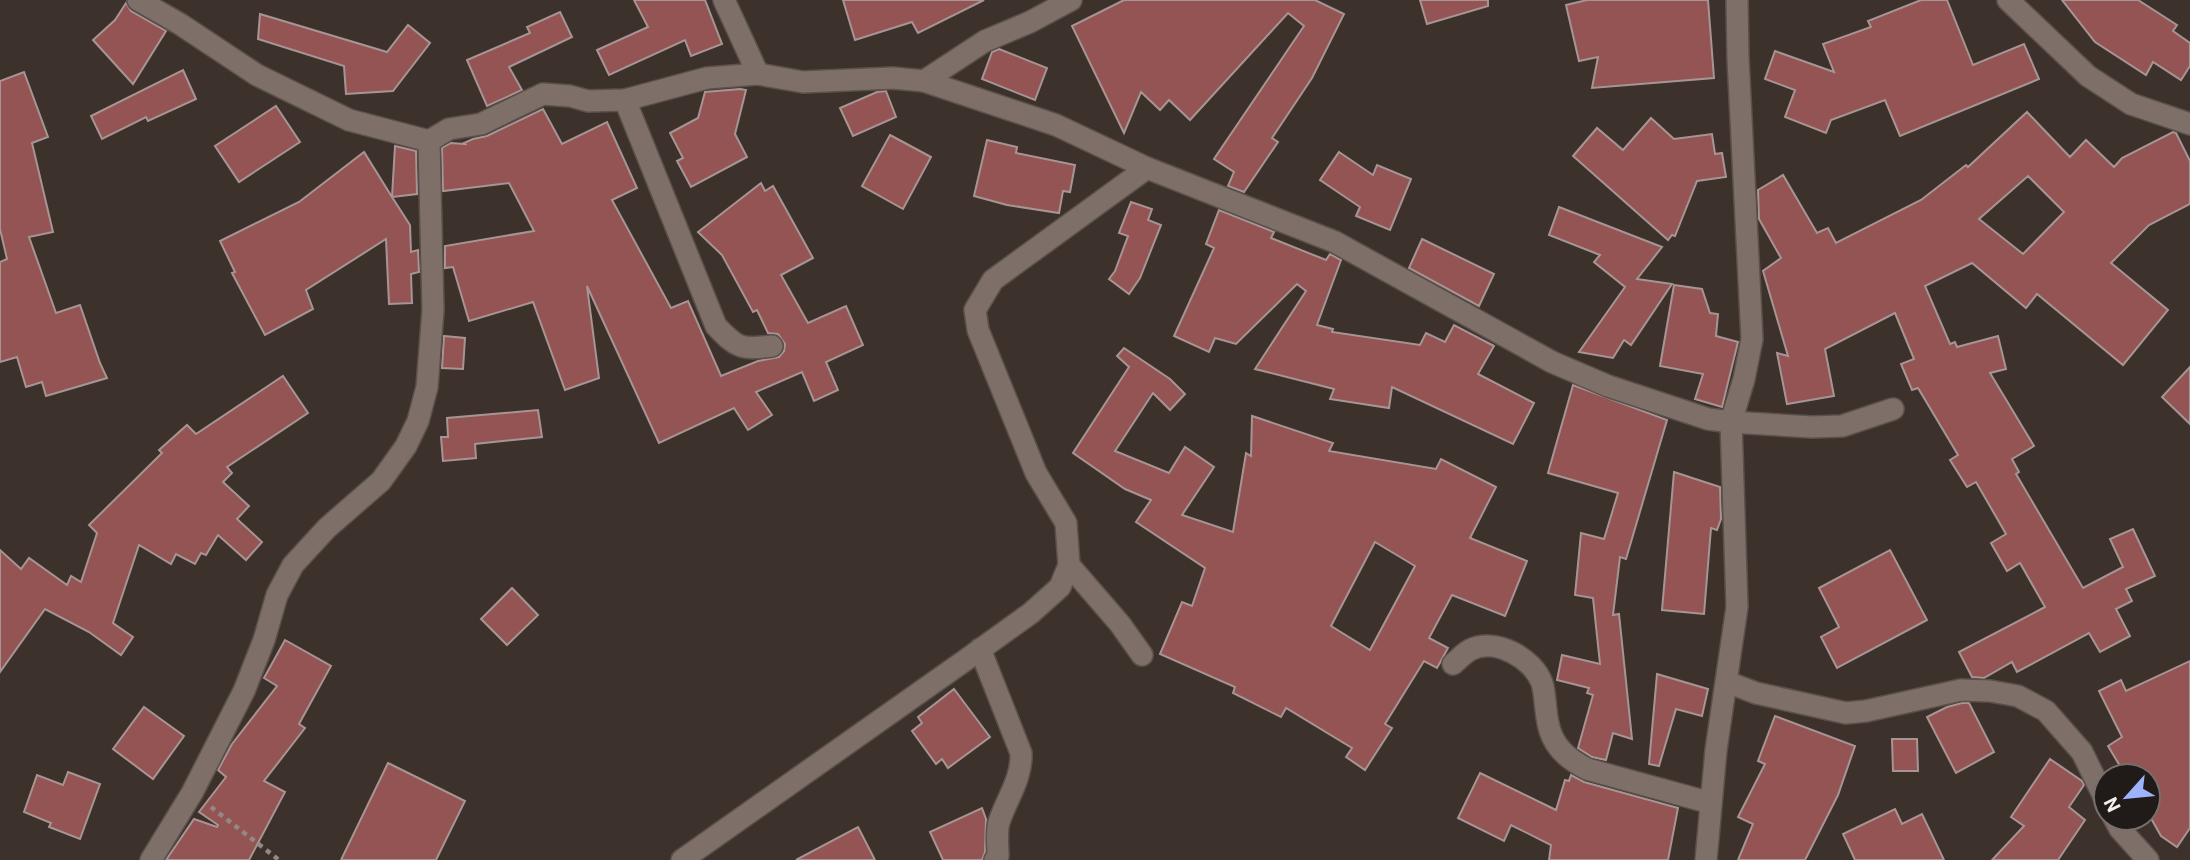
<svg xmlns="http://www.w3.org/2000/svg" width="2190" height="860" font-family="Roboto,sans-serif">
<rect width="100%" height="100%" fill="#3d312b"/>
<g fill="#935453" stroke="#a69594" stroke-width="2" fill-rule="evenodd">
<polygon points="634,0 705,0 722,44 691,56 685,40 609,75 597,50 648,27"/>
<polygon points="843,0 984,0 918,33 912,22 855,40"/>
<polygon points="1124,0 1315,0 1344,14 1312,78 1272,138 1278,142 1244,192 1228,186 1234,172 1214,159 1304,26 1288,13 1190,120 1169,100 1160,110 1141,92 1124,133 1072,26"/>
<polygon points="1420,0 1488,0 1488,6 1427,24"/>
<polygon points="1587,0 1708,0 1714,78 1592,88 1598,57 1579,61 1566,5"/>
<polygon points="1921,0 1947,0 1973,65 2024,44 2039,79 1900,136 1885,100 1831,120 1826,133 1785,117 1795,90 1765,79 1775,51 1834,72 1823,44 1871,27 1868,21"/>
<polygon points="2062,0 2138,0 2177,25 2173,31 2190,43 2190,66 2181,80 2153,62 2146,75 2095,42"/>
<polygon points="126,3 131,11 166,31 133,84 93,40 115,20"/>
<polygon points="560,12 572,37 509,67 522,90 487,106 467,60 530,33 527,27"/>
<polygon points="260,14 387,52 408,25 430,43 393,91 346,94 344,66 258,39"/>
<polygon points="999,49 1047,68 1035,100 982,79 992,52"/>
<polygon points="183,70 196,99 148,121 146,117 102,139 91,116"/>
<polygon points="24,72 48,137 32,143 53,232 29,237 56,313 80,305 100,363 107,378 46,396 42,382 26,387 17,357 0,362 0,262 7,259 0,229 0,81"/>
<polygon points="740,89 746,90 735,134 747,157 691,187 677,161 683,158 670,133 698,118 705,92"/>
<polygon points="886,91 896,117 853,136 840,108 877,92"/>
<polygon points="276,106 300,142 239,182 215,146"/>
<polygon points="543,109 562,144 607,122 637,188 612,200 671,308 688,301 721,376 758,361 779,357 784,351 785,344 778,334 768,333 757,310 753,312 722,255 698,232 761,183 765,191 773,186 813,258 781,275 808,323 846,306 863,345 826,362 838,390 814,401 802,372 756,392 772,415 748,430 734,408 659,443 587,286 599,378 565,390 533,302 469,321 453,267 445,268 445,246 534,231 509,183 443,191 442,148 451,143 465,144 464,143 473,139 487,136"/>
<path d="M2027,112L2070,157L2086,140L2114,167L2122,158L2173,132L2176,133L2190,161V204L2149,225L2111,263L2168,310L2123,365L2037,294L2026,308L1972,263L1925,286L1950,344L1955,342L1957,347L1998,336L2006,369L1990,373L2034,446L2012,459L2019,472L2016,474L2083,588L2123,567L2110,539L2133,529L2155,576L2126,589L2132,601L2116,609L2130,636L2100,652L2089,633L2017,672L2012,662L1984,678L1972,677L1959,652L2045,607L2020,563L2007,571L1991,543L2006,534L1976,482L1967,487L1950,460L1958,455L1918,388L1912,390L1901,364L1914,359L1895,313L1825,349L1834,396L1787,404L1777,353L1788,356L1763,271L1781,258L1759,219L1758,190L1783,175L1817,233L1828,228L1836,243L1921,200L1966,165L1968,167ZM2028,176L2064,212L2023,254L1979,219Z"/>
<polygon points="1651,118 1674,139 1712,134 1715,154 1722,153 1726,177 1697,181 1675,236 1672,235 1668,240 1573,156 1597,128 1623,150"/>
<polygon points="890,135 931,157 903,209 862,186"/>
<polygon points="987,140 1017,147 1016,153 1075,165 1070,192 1063,191 1059,213 1007,205 974,196"/>
<polygon points="395,146 416,151 417,194 392,197 410,225 411,252 418,250 419,272 411,274 412,303 389,304 386,239 306,290 313,309 265,335 232,273 235,272 220,241 299,202 364,152 392,197"/>
<polygon points="1339,152 1373,175 1377,165 1411,179 1390,230 1356,216 1360,207 1320,180"/>
<polygon points="1131,202 1152,209 1148,220 1161,225 1140,278 1129,294 1109,279 1115,271 1128,236 1119,233"/>
<polygon points="1559,207 1662,247 1637,279 1672,284 1631,345 1624,340 1613,358 1579,352 1625,287 1594,262 1600,255 1549,235"/>
<polygon points="1219,210 1274,232 1271,238 1326,260 1330,254 1341,260 1317,325 1333,329 1332,332 1420,345 1426,333 1445,342 1454,325 1494,346 1478,374 1534,403 1513,444 1392,387 1389,408 1330,399 1334,389 1255,369 1306,291 1297,284 1236,344 1215,338 1209,352 1174,336 1214,248 1206,244"/>
<polygon points="1422,239 1494,274 1479,306 1409,268"/>
<polygon points="1674,285 1702,289 1710,313 1718,314 1716,336 1738,342 1722,407 1695,399 1703,374 1660,366"/>
<polygon points="444,336 465,338 463,369 442,368"/>
<path d="M1124,348L1170,379L1185,394L1170,410L1153,393L1115,451L1169,473L1185,447L1214,467L1182,515L1233,532L1246,453L1251,456L1252,416L1333,443L1329,451L1436,469L1441,459L1496,487L1470,538L1527,561L1505,616L1452,595L1429,638L1448,648L1437,668L1424,661L1385,724L1392,728L1365,770L1346,757L1352,748L1286,708L1281,717L1233,693L1235,687L1160,654L1182,602L1192,606L1205,568L1136,522L1151,500L1125,489L1073,453L1129,367L1117,356ZM1375,542L1415,566L1370,650L1331,626Z"/>
<polygon points="2190,367 2190,424 2162,397"/>
<polygon points="283,376 308,413 227,467 232,473 223,482 249,506 237,519 262,542 246,560 218,535 206,555 201,553 195,564 176,554 171,564 139,545 113,623 133,637 121,655 89,632 45,609 0,672 0,550 21,569 29,558 67,585 71,576 81,582 97,533 89,525 162,453 159,450 187,425 196,434"/>
<polygon points="1573,385 1667,420 1626,559 1620,557 1613,615 1619,614 1632,739 1613,733 1606,760 1592,757 1578,748 1593,695 1587,693 1589,688 1557,680 1562,655 1600,664 1593,598 1575,595 1581,533 1604,539 1618,493 1548,473"/>
<polygon points="538,410 542,437 475,444 476,458 443,461 441,437 448,437 447,418"/>
<polygon points="1674,472 1720,487 1721,519 1717,530 1711,528 1704,614 1662,610"/>
<polygon points="1890,550 1927,620 1837,668 1821,637 1839,627 1819,588"/>
<polygon points="512,588 538,615 507,645 481,619"/>
<polygon points="285,640 331,666 299,724 305,728 264,781 285,792 249,860 166,860 194,819 217,827 218,825 199,812 226,777 218,770 232,744 277,686 264,678"/>
<polygon points="2190,661 2190,828 2177,847 2161,836 2148,813 2148,776 2126,776 2108,746 2122,737 2099,691 2121,680 2126,691"/>
<polygon points="1657,674 1708,689 1702,716 1676,709 1659,766 1649,764"/>
<polygon points="954,689 990,737 948,768 942,759 936,764 912,731 922,723 918,717"/>
<polygon points="1962,703 1969,703 1994,752 1956,773 1927,717 1947,707"/>
<polygon points="144,707 184,736 153,779 113,749"/>
<polygon points="1775,716 1855,746 1838,795 1805,860 1738,860 1753,824 1738,817 1765,764 1758,761"/>
<polygon points="1892,739 1917,739 1918,771 1893,771"/>
<polygon points="2050,759 2082,781 2084,785 2069,807 2085,820 2058,860 1992,860 2024,826 2011,817"/>
<polygon points="388,763 465,801 436,860 341,860"/>
<polygon points="68,772 100,784 80,839 49,827 51,823 24,812 37,775 63,785"/>
<polygon points="1480,773 1556,810 1565,780 1569,781 1571,775 1584,782 1678,808 1668,860 1549,860 1551,845 1511,825 1504,841 1458,818"/>
<polygon points="982,808 986,819 985,852 982,860 943,860 930,832"/>
<polygon points="1895,809 1902,824 1922,814 1944,860 1855,860 1843,834"/>
<polygon points="858,827 875,860 796,860"/>
</g>
<g fill="none" stroke-linecap="round" stroke-linejoin="round">
<defs>
<g id="minor">
<polyline points="138,0 180,24 257,75 349,120 429,141 449,129 481,124 543,94 570,96 588,101 625,100 707,78 758,74 803,82 893,78 924,81 1056,125 1147,168 1335,242 1552,362 1608,386 1708,419 1731,422 1812,427 1842,426 1893,409"/>
<polyline points="724,0 758,74"/>
<polyline points="2008,0 2088,76 2131,104 2190,124"/>
<polyline points="924,81 985,41 1030,22 1071,0"/>
<path d="M625,100L716,326C737,348 741,350 772,346"/>
<polyline points="1069,565 1120,624 1142,655"/>
<path d="M980,649L1021,753C1022,779 1007,798 999,822C996,833 998,846 998,856L995,860"/>
<path d="M1453,664C1458,660 1464,653 1470,650C1495,637 1533,658 1542,683C1547,700 1544,719 1552,736C1559,752 1572,761 1587,769L1711,803"/>
<polyline points="1727,682 1756,693 1846,713 1866,711 1961,690 1990,691 2018,696 2046,711 2082,752 2106,801"/>
<polyline points="2114,818 2120,829 2148,860"/>
<polyline points="151,860 192,793 244,691 264,640 277,595 293,565 327,528 381,481 406,446 418,421 427,387 433,310 429,141"/>
<polyline points="682,860 967,659 1031,613 1060,587 1069,565 1066,523 1036,473 978,330 975,310 993,280 1147,168"/>
<polyline points="1706,860 1716,750 1737,607 1731,422 1744,379 1752,339 1738,58 1737,0"/>
</g>
</defs>
<use href="#minor" stroke="#5b504b" stroke-width="24"/>
<polyline stroke="#938984" stroke-width="4.5" stroke-dasharray="5 5" stroke-linecap="butt" points="211,807 279,860"/>
<use href="#minor" stroke="#7e7069" stroke-width="21"/>
</g>
<g transform="translate(2127 797) rotate(243)"><circle r="33" fill="#201b18" stroke="#766f6c" stroke-width="2"/>
<path d="M0-5L12 26L0 18L-12 26Z" fill="#9eb3fd"/>
<text y="-10" font-size="19" font-weight="bold" text-anchor="middle" fill="#f6eeea">N</text>
</g>
</svg>
